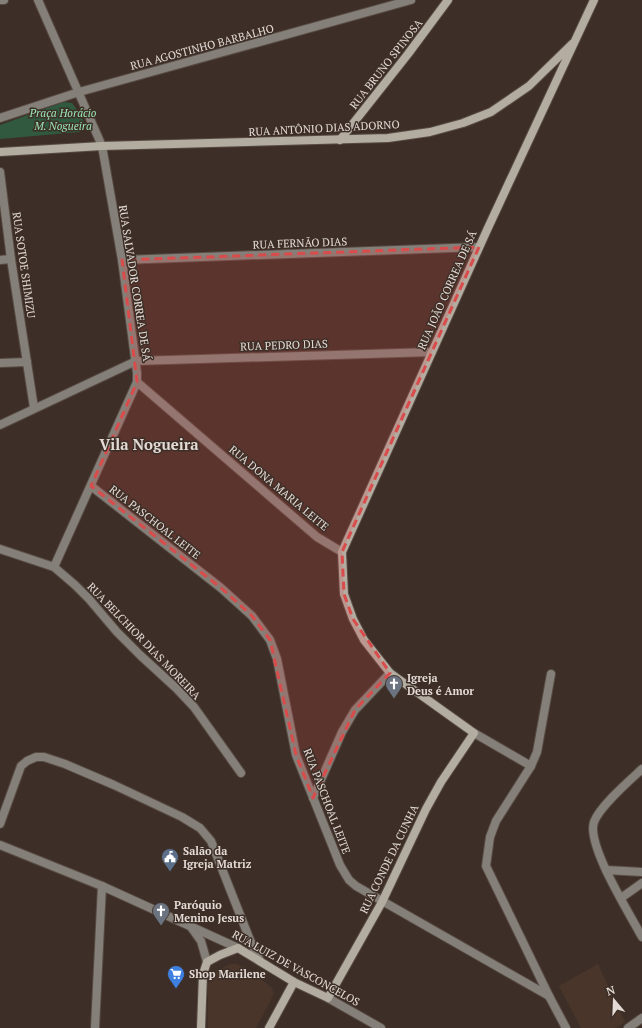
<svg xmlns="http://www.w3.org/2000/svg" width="642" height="1028" font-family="'PT Serif',serif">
<rect width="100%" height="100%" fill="#3d2f27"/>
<g fill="#493529">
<polygon points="230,964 237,964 253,972 272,988 274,994 256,1028 208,1028 208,986 209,975"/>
<polygon points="598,964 625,1022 615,1028 581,1028 559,986"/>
</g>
<path fill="#30593f" d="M64,102L72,103C78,111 84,117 85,128L79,132L0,139V125Z"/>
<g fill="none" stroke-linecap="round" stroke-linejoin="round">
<defs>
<g id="street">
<polyline points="0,0 4,0"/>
<polyline points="38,0 102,146 122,260 137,373 137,382 54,567"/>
<polyline points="0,118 79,92 411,0"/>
<polyline points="0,172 11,259 34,408"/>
<polyline points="0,260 11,259"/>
<polyline points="122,260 479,247"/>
<polyline points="0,363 27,362"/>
<polyline points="137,382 317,537 342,552"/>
<polyline points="0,425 136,361 432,352"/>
<polyline points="91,486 221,588 252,616 270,640 277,659 296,755 340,865 349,880 356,886 549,996"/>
<polyline points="0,549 54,567 75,585 89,599 117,632 140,655 176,688 194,707 241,773"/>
<polyline points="551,674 537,752 531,766 496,821 490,837 486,866 549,996 566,1028"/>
<polyline points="474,733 531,766"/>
<path d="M642,769C629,781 600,806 594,822C586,845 630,914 642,937"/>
<polyline points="313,798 342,732 355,710 390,673"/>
<polyline points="0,824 21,766 27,761 36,757 44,757 65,764 114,785 182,817 200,828 211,841 250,940 260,961"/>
<polyline points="0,845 102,886 238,948"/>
<polyline points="606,870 642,872"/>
<polyline points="621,898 642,883"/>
<polyline points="191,927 201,941 207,962"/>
<polyline points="328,998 381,1028"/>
<polyline points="95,1028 102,886"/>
<polyline points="628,1028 642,1018"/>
</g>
<g id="secondary">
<polyline points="340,140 408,54 448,0"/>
<polyline points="0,152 102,146 388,138 430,132 463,123 491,112 529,86 572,44"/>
<polyline points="201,1028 203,974 207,962 220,955 238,948 294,982 328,998 382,902 426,809 441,782 474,733 390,673 364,640 353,619 344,594 342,552 487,230 594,0"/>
<polyline points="269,1028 294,982"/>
</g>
</defs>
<use href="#street" stroke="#584b43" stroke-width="10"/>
<use href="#secondary" stroke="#584b43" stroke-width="10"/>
<use href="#street" stroke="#848079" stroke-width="8"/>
<use href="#secondary" stroke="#b3aca1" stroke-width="8"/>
</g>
<path fill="#d94c4b" fill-opacity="0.2" stroke="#d94c4b" stroke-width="3" stroke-dasharray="8 5" stroke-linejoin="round" d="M479,247L342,552L344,594L353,619L390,673L355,710L313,798L296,755L270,640L252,616L221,588L91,486L137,382L122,260Z"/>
<defs>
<symbol id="church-pin" viewBox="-11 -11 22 30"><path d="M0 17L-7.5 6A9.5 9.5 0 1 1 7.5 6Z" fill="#6b7280" stroke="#3d2f27"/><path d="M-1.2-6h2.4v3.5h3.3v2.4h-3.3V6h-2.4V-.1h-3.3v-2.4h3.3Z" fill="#fff"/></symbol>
<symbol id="civic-pin" viewBox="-11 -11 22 30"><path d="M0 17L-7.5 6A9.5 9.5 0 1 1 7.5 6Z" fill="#5c6f8a" stroke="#3d2f27"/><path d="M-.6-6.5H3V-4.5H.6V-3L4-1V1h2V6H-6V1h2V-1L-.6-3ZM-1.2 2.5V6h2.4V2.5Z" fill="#fff"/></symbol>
<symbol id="supermarket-pin" viewBox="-11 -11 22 30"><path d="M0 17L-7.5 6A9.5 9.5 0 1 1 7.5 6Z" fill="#3f7fe0" stroke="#3d2f27"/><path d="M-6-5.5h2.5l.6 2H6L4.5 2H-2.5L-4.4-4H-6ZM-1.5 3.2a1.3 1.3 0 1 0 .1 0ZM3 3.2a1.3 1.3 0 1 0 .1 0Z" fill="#fff"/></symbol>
</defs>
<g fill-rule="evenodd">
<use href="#church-pin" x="384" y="674" width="20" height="27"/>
<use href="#civic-pin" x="160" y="847" width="20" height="27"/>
<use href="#church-pin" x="151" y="901" width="20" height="27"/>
<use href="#supermarket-pin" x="166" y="964" width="20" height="27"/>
</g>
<g text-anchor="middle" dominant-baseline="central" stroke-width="3" stroke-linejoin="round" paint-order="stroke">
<g font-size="11" fill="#e4dbd6" stroke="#3d2f27">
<text transform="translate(202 47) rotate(-15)">RUA AGOSTINHO BARBALHO</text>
<text transform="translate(386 64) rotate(-52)">RUA BRUNO SPINOSA</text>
<text transform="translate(324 128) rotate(-3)">RUA ANTÔNIO DIAS ADORNO</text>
<text transform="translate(300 243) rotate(-2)">RUA FERNÃO DIAS</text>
<text transform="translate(24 265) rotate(82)">RUA SOTOE SHIMIZU</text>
<text transform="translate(135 283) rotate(81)">RUA SALVADOR CORREA DE SÁ</text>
<text transform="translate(447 290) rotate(-66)">RUA JOÃO CORREA DE SÁ</text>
<text transform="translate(284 345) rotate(-2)">RUA PEDRO DIAS</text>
<text transform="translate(279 488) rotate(40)">RUA DONA MARIA LEITE</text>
<text transform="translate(155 522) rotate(38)">RUA PASCHOAL LEITE</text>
<text transform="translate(144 641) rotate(46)">RUA BELCHIOR DIAS MOREIRA</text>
<text transform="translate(327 801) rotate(69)">RUA PASCHOAL LEITE</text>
<text transform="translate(389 859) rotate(-64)">RUA CONDE DA CUNHA</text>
<text transform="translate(296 968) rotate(29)">RUA LUIZ DE VASCONCELOS</text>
</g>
<g font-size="11" font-style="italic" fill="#9ae6b4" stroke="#3d2f27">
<text x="63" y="113">Praça Horácio<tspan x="63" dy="13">M. Nogueira</tspan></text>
</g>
<g font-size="11" font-weight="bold" fill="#e4dbd6" stroke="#3d2f27" text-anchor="start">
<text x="407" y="678">Igreja<tspan x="407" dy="13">Deus é Amor</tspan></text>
<text x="183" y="851">Salão da<tspan x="183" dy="13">Igreja Matriz</tspan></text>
<text x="174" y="905">Paróquio<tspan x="174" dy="13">Menino Jesus</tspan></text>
<text x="189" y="974">Shop Marilene</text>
</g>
<g font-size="15" font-weight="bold" fill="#e4dbd6" stroke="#3d2f27">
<text x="149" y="444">Vila Nogueira</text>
</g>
</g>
<g transform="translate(614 1000) rotate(341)" stroke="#3d2f27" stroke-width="3" paint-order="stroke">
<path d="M0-3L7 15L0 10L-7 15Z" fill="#e4dbd6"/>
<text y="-6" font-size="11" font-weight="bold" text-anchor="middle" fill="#e4dbd6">N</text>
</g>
</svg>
